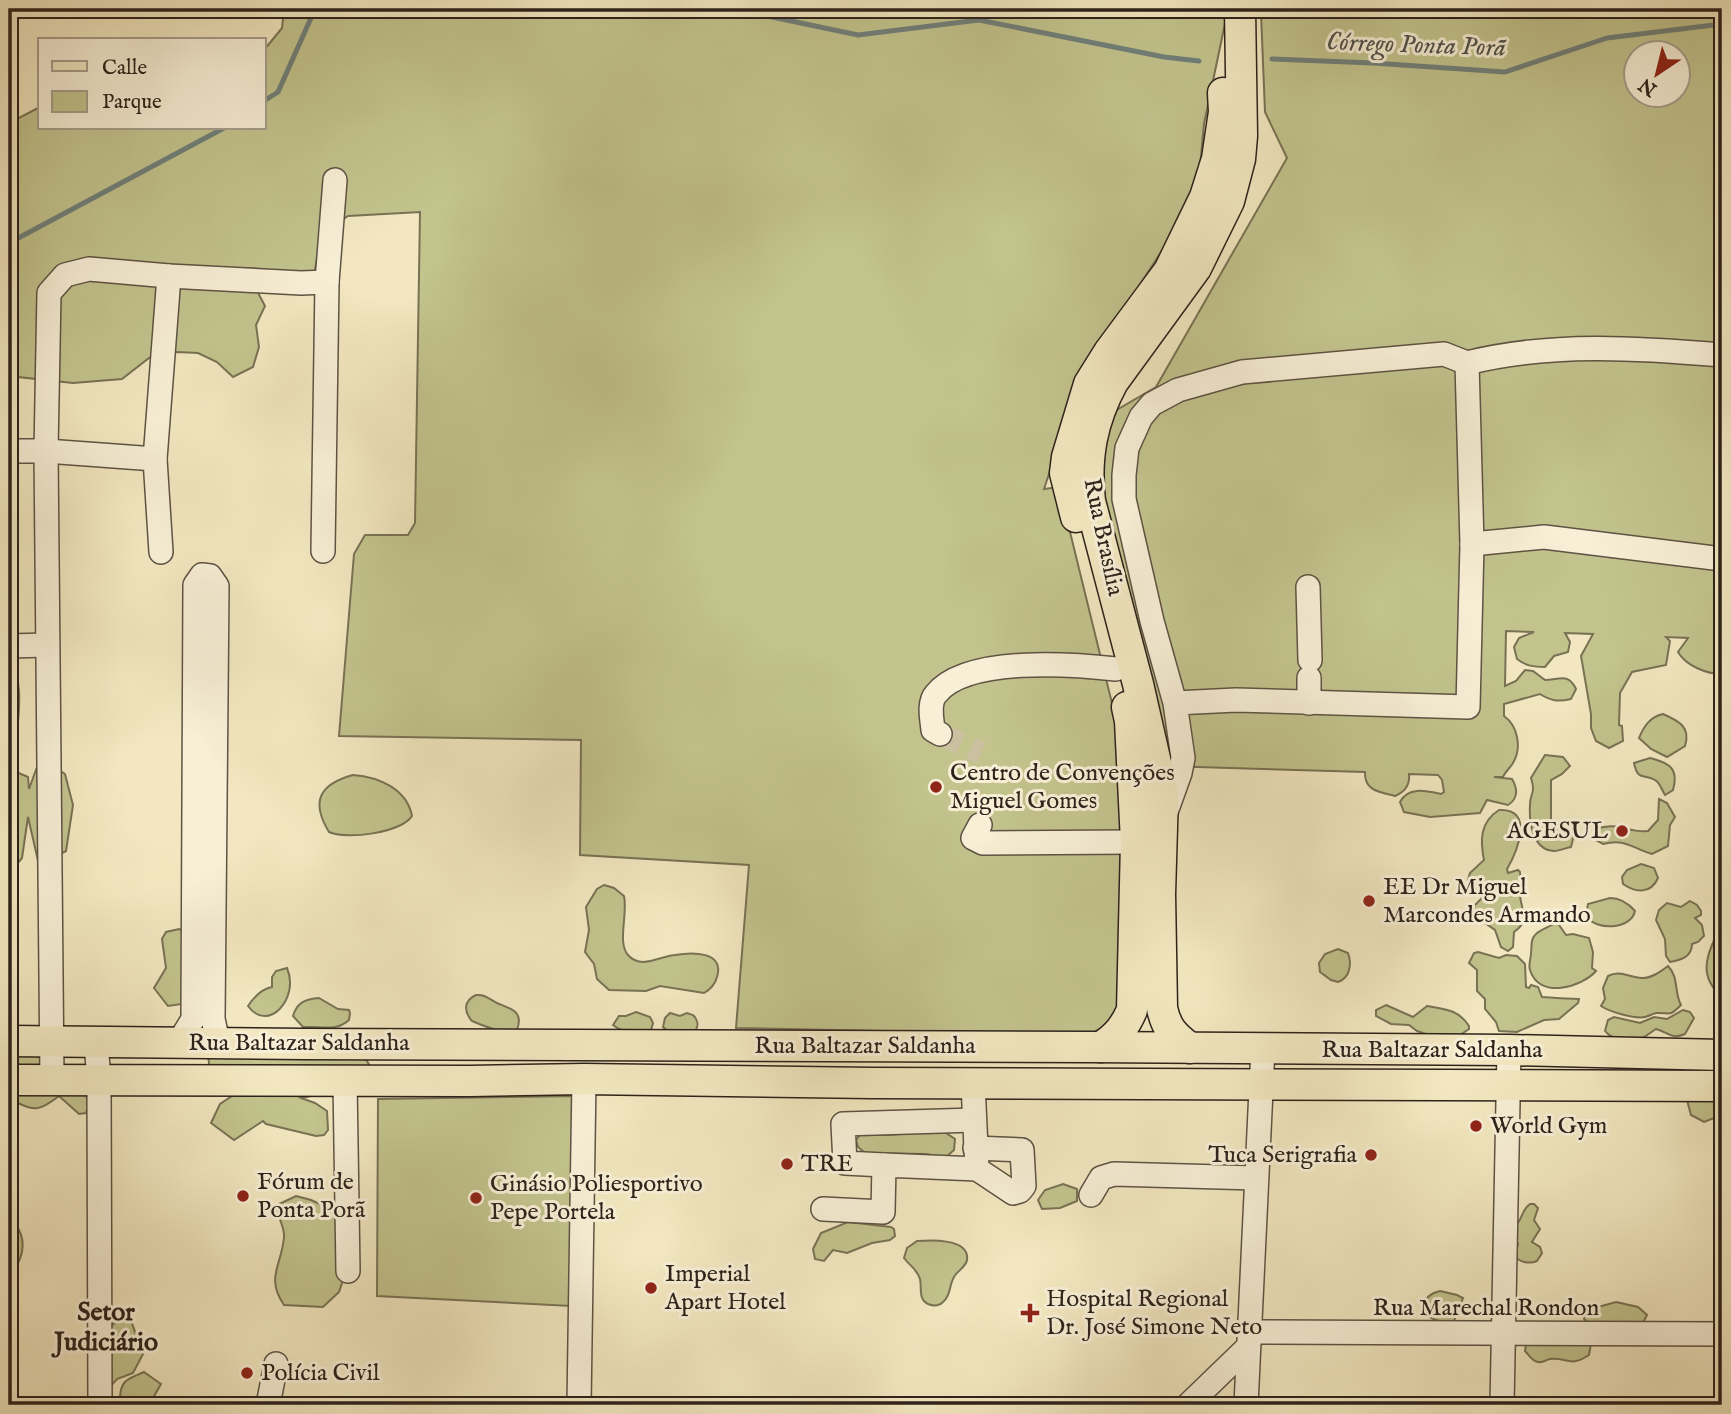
<svg xmlns="http://www.w3.org/2000/svg" width="1731" height="1414" font-family="'IM FELL English',serif">
<rect width="100%" height="100%" fill="#f2e7c0"/>
<filter id="stains"><feTurbulence type="fractalNoise" baseFrequency=".00286" numOctaves="4"/><feColorMatrix values="0 0 0 0 .2 0 0 0 0 .09 0 0 0 0 .02 0 0 0 .5 -.17"/></filter>
<radialGradient id="worn" r=".72"><stop offset=".6" stop-color="#630" stop-opacity="0"/><stop offset="1" stop-color="#630" stop-opacity=".3"/></radialGradient>
<g fill="#c2c38d" stroke="#787254" stroke-width="2" fill-rule="evenodd">
<path d="M284,9H1228L1204,124L1200,167L1182,220L1107,335L1064,429L1044,489L1059,487L1122,744L1119,1003C1113,1021 1102,1032 1083,1035L736,1028L749,865L580,855L581,740L339,736L354,554L365,535H408L415,523L420,212L348,216L321,234L314,276C291,275 270,269 247,268L255,287L265,306L256,325L259,347L253,367L233,377L217,362L198,353L177,352L149,358L122,379L73,383L9,376V123L40,107V128H264V50L282,28Z"/>
<path d="M1279,9H1404L1468,15L1491,9H1722V674C1707,674 1686,666 1678,652L1688,638L1666,637L1670,641L1666,665L1632,672L1620,693L1619,725L1622,726L1623,741L1609,748L1596,741L1591,728V714L1581,656L1593,634L1565,633L1570,642L1568,652L1554,656L1545,667C1534,667 1526,666 1517,659L1514,647L1519,638L1534,632L1506,631L1505,686L1516,681L1525,670L1533,671L1545,680C1559,680 1568,672 1576,689L1571,699C1558,702 1551,701 1540,694L1504,704V716C1518,726 1522,748 1513,763C1510,768 1505,772 1503,777H1494L1512,779C1518,789 1518,799 1508,805L1487,800L1480,813L1430,817L1404,812L1400,802C1408,786 1427,791 1441,794L1444,792L1442,780L1438,775L1409,774C1410,784 1405,792 1395,796C1380,792 1364,791 1365,772L1164,766L1097,508L1101,419L1156,387L1287,158L1265,112L1261,13ZM1636,52H1678V94H1636Z"/>
<path d="M9,659C26,683 17,720 16,747L9,749Z"/>
<path d="M1663,714C1679,721 1691,727 1685,746L1667,757L1651,749L1639,738C1644,726 1650,717 1663,714Z"/>
<path d="M1545,755L1563,757L1570,766L1562,774L1551,780V824L1560,825L1572,832L1573,839L1571,847C1566,848 1559,851 1554,851C1532,850 1529,821 1530,805C1530,792 1536,795 1531,778Z"/>
<path d="M1650,758C1670,763 1679,769 1673,790L1665,795C1662,791 1660,782 1655,780C1644,773 1638,782 1634,763Z"/>
<polygon points="51,764 65,774 73,805 66,851 39,865 28,817 22,858 13,869 9,868 9,776 14,771 28,777 29,789 37,767"/>
<path d="M353,775C379,777 407,789 412,816C401,833 346,840 329,832C310,801 320,784 353,775Z"/>
<path d="M1659,799L1667,803L1675,817L1670,825L1668,846L1652,854C1631,848 1626,838 1603,844L1592,838L1596,829C1618,821 1627,833 1648,831L1658,820Z"/>
<path d="M1499,810C1535,808 1517,852 1507,869L1508,873L1518,870L1520,872C1521,880 1519,888 1520,896C1522,912 1530,921 1514,932L1513,947L1508,951L1501,947L1495,930L1479,919L1473,909L1474,906L1487,893C1479,892 1470,889 1468,880L1470,873L1484,860C1480,840 1480,822 1499,810Z"/>
<path d="M1641,864L1654,868L1658,878C1651,894 1636,893 1623,884L1622,877L1627,870Z"/>
<path d="M604,885L614,888L624,896C628,914 617,943 628,955C641,970 660,956 675,955C692,952 725,951 717,977C715,985 711,989 704,993L660,986L646,991L609,990L597,979L594,964L585,952L589,930L586,907L597,889Z"/>
<path d="M1610,898C1621,898 1628,903 1635,911C1631,930 1596,931 1586,916L1588,904Z"/>
<path d="M1690,901L1697,905L1701,911V915L1695,918L1702,925L1704,936L1698,942L1692,944C1692,957 1681,960 1670,962L1666,956L1665,939L1656,920L1659,910L1667,903L1681,907Z"/>
<path d="M1557,922L1566,935L1573,934L1589,938L1593,952L1592,968L1596,971C1582,987 1539,1000 1530,970C1528,965 1531,959 1531,953C1532,945 1530,939 1537,933C1542,929 1551,926 1557,922Z"/>
<path d="M1722,922V1002C1719,993 1710,986 1708,977C1702,959 1716,938 1722,922Z"/>
<polygon points="179,929 185,932 182,1004 168,1006 154,988 166,968 162,939 166,932"/>
<path d="M1338,949L1348,953C1352,964 1350,978 1338,982L1331,980L1320,972L1319,963L1325,954Z"/>
<path d="M1478,952L1499,958L1506,955L1517,956L1525,964L1526,987L1529,988L1531,985L1538,987L1542,997C1555,998 1566,999 1579,999L1578,1003L1559,1019L1544,1020L1517,1032L1499,1031L1496,1022L1485,1009V999L1477,991V970L1469,963L1474,953Z"/>
<path d="M1668,966C1679,977 1674,992 1681,1005C1668,1018 1671,1012 1656,1013C1655,1013 1646,1017 1645,1017C1634,1019 1610,1012 1601,1006L1605,999L1603,988L1608,976C1620,970 1628,977 1642,978C1652,978 1660,972 1668,966Z"/>
<path d="M287,968C300,998 268,1034 248,1006C254,997 261,989 272,987V977L276,971Z"/>
<path d="M476,995C485,994 489,999 497,1003C511,1009 524,1011 517,1030L514,1032C499,1032 486,1027 472,1021C464,1012 463,1001 476,995Z"/>
<path d="M319,998L338,1009L349,1010L350,1013L349,1020C336,1032 320,1026 303,1027L293,1016C297,1002 306,999 319,998Z"/>
<path d="M1386,1005L1413,1017L1427,1006C1445,1009 1459,1010 1469,1026V1029L1460,1035H1429L1417,1031L1409,1025L1391,1024L1376,1016V1010Z"/>
<path d="M1683,1010L1690,1012L1694,1018L1685,1034C1671,1040 1668,1032 1656,1029C1651,1032 1647,1036 1642,1038C1631,1043 1612,1040 1605,1031L1608,1020L1614,1017L1640,1023L1654,1017L1667,1019Z"/>
<path d="M636,1012L650,1017L653,1023L651,1030C639,1035 623,1033 613,1025L619,1016H626Z"/>
<path d="M670,1013L680,1016L687,1013L693,1015C698,1020 699,1026 695,1031L669,1032L663,1027L665,1018Z"/>
<path d="M9,1032L26,1033L48,1062L36,1067L85,1085L88,1107L86,1113L79,1114L59,1096C36,1114 34,1110 9,1099V1077L28,1066L9,1063Z"/>
<polygon points="353,1052 367,1061 371,1068 327,1093 301,1098 315,1103 327,1111 328,1130 324,1135 316,1136 266,1124 263,1121 234,1140 211,1123 220,1104 238,1092 210,1072 208,1055"/>
<polygon points="1722,1087 1722,1115 1704,1122 1691,1115 1687,1100"/>
<polygon points="578,1096 571,1306 377,1296 378,1099"/>
<polygon points="939,1131 946,1133 955,1139 954,1150 946,1157 925,1154 865,1153 858,1147 856,1140 860,1135 867,1133 888,1135"/>
<polygon points="1063,1184 1077,1189 1077,1201 1060,1208 1042,1209 1038,1200 1045,1190"/>
<path d="M296,1196L311,1200L331,1209L339,1222L351,1257L339,1292L323,1307L284,1305C265,1277 282,1265 284,1237C285,1226 276,1216 277,1205Z"/>
<path d="M1530,1204H1534L1538,1208L1534,1220L1540,1229L1532,1242L1540,1247L1542,1253L1537,1261C1530,1264 1520,1263 1515,1256L1518,1244L1514,1238V1227C1523,1220 1521,1210 1530,1204Z"/>
<path d="M9,1218C25,1231 26,1249 17,1265L9,1266Z"/>
<polygon points="848,1222 891,1227 894,1229 895,1236 890,1240 872,1243 847,1253 833,1250 824,1261 815,1259 813,1249 821,1233"/>
<path d="M917,1241C930,1240 970,1238 967,1260C966,1267 957,1271 954,1277C949,1285 951,1296 943,1302C939,1306 933,1306 928,1304C918,1299 922,1288 920,1279C917,1269 910,1266 904,1258L907,1248Z"/>
<path d="M1440,1291L1457,1295L1463,1298L1454,1321C1440,1323 1429,1321 1422,1307C1425,1298 1430,1293 1440,1291Z"/>
<polygon points="1616,1302 1638,1307 1647,1315 1643,1323 1591,1325 1584,1319 1587,1310"/>
<polygon points="122,1317 130,1318 143,1354 133,1373 117,1379 107,1390 99,1336"/>
<path d="M1527,1338L1591,1344L1589,1355C1569,1368 1568,1357 1550,1359C1545,1360 1544,1363 1538,1362C1532,1361 1529,1355 1525,1351Z"/>
<path d="M144,1372L161,1384L149,1405H134L120,1397C121,1379 129,1379 144,1372Z"/>
</g>
<g fill="none" stroke-linecap="round" stroke-linejoin="round">
<g stroke="#70807a" stroke-width="5">
<polyline points="734,9 858,35 979,20 1164,57 1199,61"/>
<polyline points="1272,59 1373,63 1505,72 1607,38 1722,24"/>
<polyline points="264,101 278,92 315,9"/>
<polyline points="9,243 224,128"/>
</g>
<polyline stroke="#cbc09f" stroke-width="23" stroke-dasharray="23 11" stroke-linecap="butt" points="940,734 981,753"/>
<defs>
<g id="minor">
<path d="M1467,363C1551,342 1638,348 1722,355"/>
<polyline points="9,451 46,451 155,459"/>
<polyline points="1472,544 1544,537 1722,559"/>
<polyline points="323,551 327,282 335,180"/>
<polyline points="161,552 155,459 169,276"/>
<polyline points="1308,587 1310,660"/>
<polyline points="9,646 47,645"/>
<polyline points="1309,703 1309,678"/>
<path d="M940,734L933,730C932,719 928,703 936,694C966,656 1072,664 1116,669"/>
<polyline points="1166,812 1180,773 1183,758 1175,703 1236,700 1468,707 1472,544 1467,363 1444,354 1242,372 1178,390 1152,404 1141,417 1127,448 1124,475 1124,499 1152,621 1175,703"/>
<polyline points="980,825 973,838 983,843 1136,842"/>
<polyline points="179,1042 193,1019 195,585 202,575 210,576 217,586 213,1019 218,1042"/>
<polyline points="96,1043 99,1080 100,1405"/>
<polyline points="52,1080 46,451 49,293 65,275 89,269 169,276 301,283 327,282"/>
<polyline points="345,1081 348,1271"/>
<polyline points="975,1148 1022,1150 1024,1186 1020,1191 1013,1193 977,1169"/>
<polyline points="884,1165 845,1163 843,1124 974,1120"/>
<polyline points="1091,1195 1101,1178 1114,1174 1256,1178"/>
<polyline points="823,1209 883,1212 884,1165 977,1169 973,1084"/>
<polyline points="1249,1332 1722,1334"/>
<polyline points="268,1405 276,1364"/>
<polyline points="579,1405 584,1079"/>
<polyline points="1188,1405 1248,1347"/>
<polyline points="1246,1405 1263,1048"/>
<polyline points="1502,1405 1509,1050"/>
</g>
<g id="major">
<polyline points="1076,517 1065,473 1067,457 1089,384 1109,352 1169,271 1205,197 1217,159 1224,112 1223,93"/>
<polyline points="9,1041 305,1044 1090,1047 1509,1050 1722,1055"/>
<path d="M1101,1047C1116,1037 1125,1027 1132,1010L1136,842L1130,721L1127,707"/>
<path d="M1190,1048C1174,1036 1166,1028 1162,1008L1160,894L1163,794L1138,684L1090,501C1085,457 1092,421 1113,382L1196,268L1229,201L1240,159L1242,136L1240,9"/>
<polyline points="9,1080 470,1081 584,1079 872,1083 1722,1086"/>
</g>
</defs>
<use href="#minor" stroke="#5e5344" stroke-width="26"/>
<use href="#major" stroke="#2d221b" stroke-width="33"/>
<use href="#minor" stroke="#f7efd6" stroke-width="23"/>
<use href="#major" stroke="#f2e7c0" stroke-width="30"/>
</g>
<g fill="#8f2418" stroke="#f7efd6" stroke-width="2.5">
<circle cx="936" cy="787" r="7"/>
<circle cx="1622" cy="831" r="7"/>
<circle cx="1369" cy="901" r="7"/>
<circle cx="1476" cy="1126" r="7"/>
<circle cx="1371" cy="1155" r="7"/>
<circle cx="787" cy="1164" r="7"/>
<circle cx="243" cy="1196" r="7"/>
<circle cx="476" cy="1198" r="7"/>
<circle cx="651" cy="1288" r="7"/>
<path d="M1026.5 1302.5h7v7h7v7h-7v7h-7v-7h-7v-7h7z"/>
<circle cx="247" cy="1373" r="7"/>
</g>
<g text-anchor="middle" dominant-baseline="central" stroke-width="6" stroke-linejoin="round" paint-order="stroke">
<g font-size="24" fill="#2d221b" stroke="#f7efd6">
<text transform="translate(1103 537) rotate(78)">Rua Brasília</text>
<text x="299" y="1043">Rua Baltazar Saldanha</text>
<text x="865" y="1046">Rua Baltazar Saldanha</text>
<text x="1432" y="1050">Rua Baltazar Saldanha</text>
<text x="1486" y="1308">Rua Marechal Rondon</text>
</g>
<g font-size="24" fill="#2d221b" stroke="#f7efd6" text-anchor="start">
<text x="950" y="773">Centro de Convenções<tspan x="950" dy="28">Miguel Gomes</tspan></text>
<text x="1608" y="831" text-anchor="end">AGESUL</text>
<text x="1383" y="887">EE Dr Miguel<tspan x="1383" dy="28">Marcondes Armando</tspan></text>
<text x="1490" y="1126">World Gym</text>
<text x="1357" y="1155" text-anchor="end">Tuca Serigrafia</text>
<text x="801" y="1164">TRE</text>
<text x="257" y="1182">Fórum de<tspan x="257" dy="28">Ponta Porã</tspan></text>
<text x="490" y="1184">Ginásio Poliesportivo<tspan x="490" dy="28">Pepe Portela</tspan></text>
<text x="665" y="1274">Imperial<tspan x="665" dy="28">Apart Hotel</tspan></text>
<text x="1046" y="1299">Hospital Regional<tspan x="1046" dy="28">Dr. José Simone Neto</tspan></text>
<text x="261" y="1373">Polícia Civil</text>
</g>
<g font-size="26" font-style="italic" fill="#4f514b" stroke="#f7efd6">
<text transform="translate(1416 45) rotate(2)">Córrego Ponta Porã</text>
</g>
<g font-size="26" font-weight="bold" fill="#2d221b" stroke="#f7efd6">
<text x="106" y="1312">Setor<tspan x="106" dy="30">Judiciário</tspan></text>
</g>
</g>
<rect width="1731" height="1414" fill="none" stroke="#f2e7c0" stroke-width="35"/>
<rect x="10" y="10" width="1710" height="1393" fill="none" stroke="#2d221b" stroke-width="3.5"/>
<rect x="18" y="18" width="1696" height="1379" fill="none" stroke="#2d221b" stroke-width="2"/>
<rect x="38" y="38" width="228" height="91" fill="#f7efd6" stroke="#a69d8b" stroke-width="2"/>
<rect x="52" y="61" width="35" height="10" fill="#f2e7c0" stroke="#a69d8b" stroke-width="2"/>
<text x="102" y="74" font-size="21" fill="#2d221b">Calle</text>
<rect x="52" y="91" width="35" height="21" fill="#c2c38d" stroke="#a69d8b" stroke-width="2"/>
<text x="102" y="108" font-size="21" fill="#2d221b">Parque</text>
<g transform="translate(1657 74) rotate(215)"><circle r="33" fill="#f7efd6" stroke="#a69d8b" stroke-width="2"/>
<path d="M0-5L12 26L0 18L-12 26Z" fill="#8f2418"/>
<text y="-10" font-size="19" font-weight="bold" text-anchor="middle" fill="#2d221b">N</text>
</g>
<rect width="100%" height="100%" filter="url(#stains)"/>
<rect width="100%" height="100%" fill="url(#worn)"/>
</svg>
